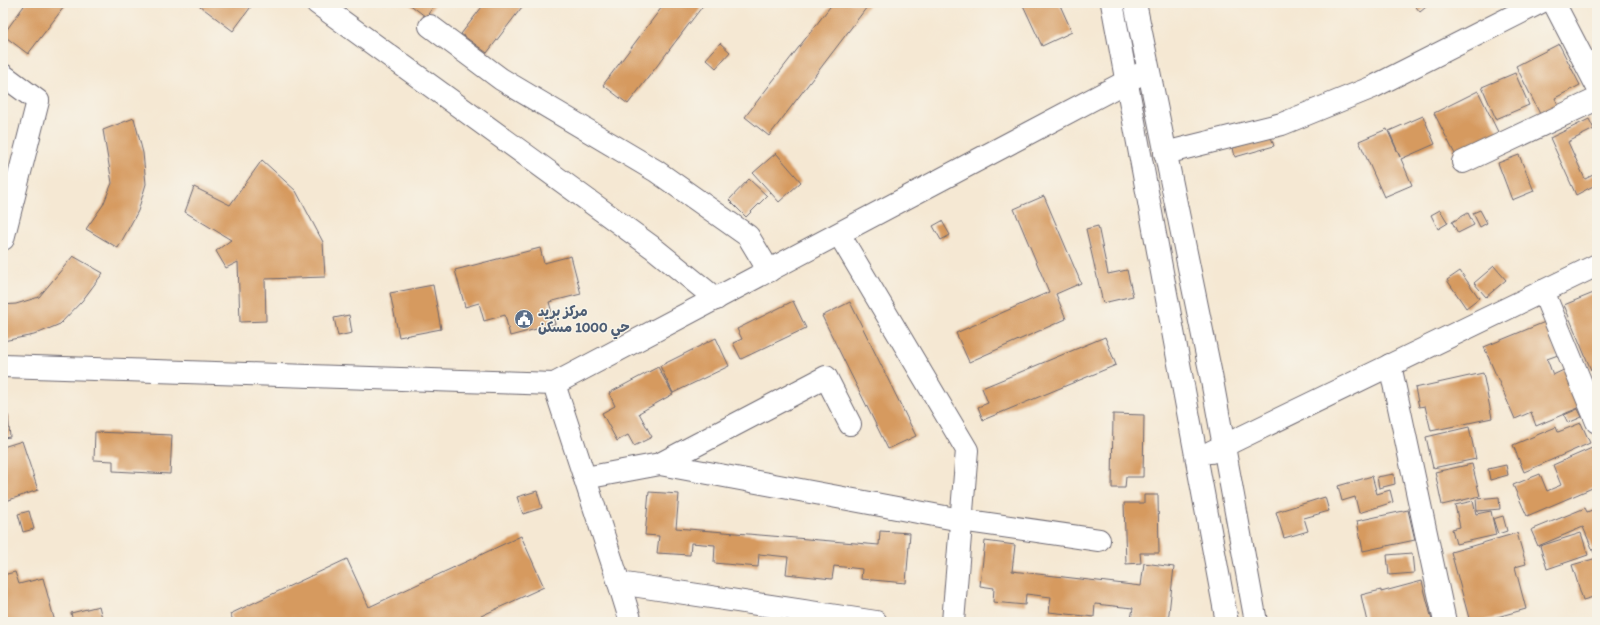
<svg xmlns="http://www.w3.org/2000/svg" width="1600" height="625" font-family="Itim,'Playpen Sans Arabic',sans-serif">
<rect width="100%" height="100%" fill="#f7f3e8"/>
<filter id="ink" filterUnits="userSpaceOnUse"><feTurbulence type="fractalNoise" baseFrequency=".025" numOctaves="2"/><feDisplacementMap in="SourceGraphic" scale="8" xChannelSelector="R" yChannelSelector="G"/><feConvolveMatrix kernelMatrix="1 2 1 2 8 2 1 2 1" color-interpolation-filters="sRGB"/></filter>
<filter id="wash" filterUnits="userSpaceOnUse"><feTurbulence type="fractalNoise" baseFrequency=".012" numOctaves="4" result="noise"/><feDisplacementMap in="SourceGraphic" scale="16" xChannelSelector="R" yChannelSelector="G"/><feGaussianBlur stdDeviation="0.9" result="paint"/><feColorMatrix in="noise" values="0 0 0 0 0 0 0 0 0 0 0 0 0 0 0 0 0 1.4 0 .05"/><feComposite in="paint" operator="in"/></filter>
<g filter="url(#wash)">
<rect width="100%" height="100%" fill="#f5e8d3"/>
<g id="blocks">
<g fill="#d69a5e">
<polygon points="26,3 67,3 28,54 3,35"/>
<polygon points="196,3 251,3 253,4 233,31"/>
<polygon points="408,3 436,3 426,17"/>
<polygon points="485,3 525,3 487,53 461,34"/>
<polygon points="665,3 705,3 628,104 603,85"/>
<polygon points="833,3 870,3 769,136 745,117"/>
<polygon points="1022,3 1059,3 1072,32 1042,46"/>
<polygon points="1413,3 1431,3 1420,12"/>
<polygon points="720,43 730,52 716,68 706,59"/>
<polygon points="1559,44 1580,85 1555,98 1561,111 1543,120 1516,66"/>
<polygon points="1515,73 1529,105 1496,119 1482,87"/>
<polygon points="1478,91 1502,140 1459,162 1434,113"/>
<polygon points="1423,116 1435,144 1401,159 1412,185 1384,197 1359,141 1387,129 1400,157 1389,131"/>
<polygon points="134,118 143,153 146,184 138,211 118,248 86,229 103,205 112,183 103,130"/>
<polygon points="1589,119 1594,129 1568,142 1585,179 1597,173 1597,184 1576,195 1550,138"/>
<polygon points="1271,137 1274,146 1235,157 1233,148"/>
<polygon points="776,153 801,182 779,202 753,173"/>
<polygon points="1519,155 1534,191 1512,200 1498,163"/>
<polygon points="262,160 296,191 323,242 325,277 265,279 266,321 240,322 238,262 226,268 216,251 231,240 185,212 194,187 230,205"/>
<polygon points="749,179 767,196 746,217 729,200"/>
<polygon points="1044,196 1081,283 1056,294 1066,319 969,362 956,333 1049,292 1014,209"/>
<polygon points="1440,210 1448,223 1438,229 1431,215"/>
<polygon points="1480,210 1487,223 1480,227 1473,213"/>
<polygon points="1468,213 1474,225 1458,233 1452,222"/>
<polygon points="942,221 950,235 941,240 933,226"/>
<polygon points="1098,226 1108,274 1127,270 1133,296 1103,303 1086,229"/>
<polygon points="540,248 544,263 571,256 581,294 549,302 555,324 510,336 505,315 484,321 479,303 465,307 455,270"/>
<polygon points="73,256 103,273 82,301 60,324 34,335 3,341 3,305 16,304 39,297"/>
<polygon points="1494,266 1506,280 1486,297 1474,283"/>
<polygon points="1460,271 1479,298 1466,308 1447,280"/>
<polygon points="433,285 441,329 399,337 390,293"/>
<polygon points="1596,292 1597,367 1591,370 1564,305"/>
<polygon points="793,301 806,328 741,359 733,343 742,339 737,329"/>
<polygon points="850,302 916,436 888,449 822,316"/>
<polygon points="349,315 352,333 338,336 334,318"/>
<polygon points="1545,322 1558,355 1547,359 1553,375 1568,368 1583,406 1536,426 1531,412 1515,419 1484,347"/>
<polygon points="1105,337 1116,365 983,420 978,407 988,403 982,388"/>
<polygon points="716,338 729,366 673,393 660,366"/>
<polygon points="658,367 673,394 639,413 652,437 634,446 628,435 617,441 602,413 615,406 609,393"/>
<polygon points="1483,373 1492,418 1431,431 1425,406 1419,407 1415,388"/>
<polygon points="1578,409 1582,417 1568,423 1564,415"/>
<polygon points="1113,414 1144,415 1143,477 1126,477 1125,488 1112,488"/>
<polygon points="8,415 10,437 3,438 3,416"/>
<polygon points="1581,423 1590,443 1524,472 1513,445 1556,427 1558,432"/>
<polygon points="1469,427 1476,459 1433,468 1426,437"/>
<polygon points="95,432 172,435 170,474 113,471 113,461 94,460"/>
<polygon points="22,441 38,490 6,501 4,497 3,497 3,447"/>
<polygon points="1592,448 1597,459 1597,486 1527,516 1513,485 1540,474 1547,491 1561,485 1553,465"/>
<polygon points="1472,464 1480,496 1442,505 1435,472"/>
<polygon points="1506,465 1508,475 1490,480 1488,469"/>
<polygon points="1394,474 1395,484 1379,488 1377,477"/>
<polygon points="1372,476 1377,494 1390,490 1393,502 1359,513 1355,497 1342,501 1338,486"/>
<polygon points="537,491 542,508 523,514 517,497"/>
<polygon points="649,492 679,494 676,528 879,545 880,531 910,533 906,583 861,579 862,569 834,566 832,579 786,574 788,557 759,554 758,567 714,563 715,545 691,543 690,555 657,553 659,536 645,535"/>
<polygon points="1144,495 1158,495 1159,553 1140,553 1141,563 1126,564 1124,503 1144,503"/>
<polygon points="1325,497 1329,511 1304,518 1308,531 1284,538 1276,512"/>
<polygon points="1499,497 1500,509 1477,511 1476,499"/>
<polygon points="1473,501 1476,514 1491,511 1496,535 1456,544 1452,529 1460,527 1455,505"/>
<polygon points="1585,508 1587,512 1597,508 1597,552 1594,553 1583,527 1538,546 1531,530"/>
<polygon points="1408,510 1415,540 1363,551 1357,521"/>
<polygon points="29,511 34,529 23,532 18,514"/>
<polygon points="1503,516 1507,531 1498,534 1493,519"/>
<polygon points="1517,533 1526,564 1515,567 1526,609 1479,622 1470,622 1451,552"/>
<polygon points="1581,533 1588,555 1547,569 1540,546"/>
<polygon points="521,536 544,587 468,622 234,622 230,614 347,559 369,607"/>
<polygon points="985,541 1015,545 1012,571 1141,586 1144,563 1174,567 1168,622 1131,619 1133,608 1095,604 1094,617 1049,612 1051,597 1026,594 1025,605 993,602 994,588 980,586"/>
<polygon points="1412,553 1414,573 1389,575 1387,555"/>
<polygon points="1597,558 1597,596 1583,600 1572,565"/>
<polygon points="15,572 19,584 43,578 55,622 3,622 3,575"/>
<polygon points="1422,581 1432,620 1426,622 1367,622 1361,595 1381,590 1381,592"/>
<polygon points="99,606 103,622 73,622 71,613"/>
</g>
</g>
</g>
<g filter="url(#ink)">
<use href="#blocks" fill-opacity="0" stroke="#6c6770" stroke-width="1"/>
<g fill="none" stroke-linecap="round" stroke-linejoin="round">
<defs>
<g id="minor">
<polyline points="317,3 652,247 716,299"/>
<polyline points="1112,3 1227,622"/>
<polyline points="1135,3 1211,375 1256,622"/>
<polyline points="1554,3 1597,86"/>
<polyline points="430,26 501,79 656,171 748,236 769,271"/>
<polyline points="3,75 38,101 3,239"/>
<polyline points="1165,153 1282,124 1373,87 1539,3"/>
<polyline points="1463,162 1597,99"/>
<polyline points="839,234 967,450 953,622"/>
<polyline points="1543,291 1597,422"/>
<polyline points="1390,365 1445,622"/>
<polyline points="3,366 554,384 619,583 631,622"/>
<polyline points="554,384 1148,70"/>
<polyline points="1211,452 1597,265"/>
<polyline points="660,464 826,377 850,424"/>
<polyline points="585,478 660,464 961,520 1099,540"/>
<polyline points="619,583 876,622"/>
</g>
</defs>
<use href="#minor" stroke="#6c6770" stroke-width="24"/>
<use href="#minor" stroke="#fff" stroke-width="22"/>
</g>
</g>
<defs>
<symbol id="civic-disc" viewBox="-11 -11 22 22"><circle r="9.5" fill="#5c6f8a" stroke="#f7f3e8"/><path d="M-.6-6.5H3V-4.5H.6V-3L4-1V1h2V6H-6V1h2V-1L-.6-3ZM-1.2 2.5V6h2.4V2.5Z" fill="#fff"/></symbol>
</defs>
<g fill-rule="evenodd">
<use href="#civic-disc" x="513" y="308" width="22" height="22"/>
</g>
<g text-anchor="middle" dominant-baseline="central" stroke-width="3" stroke-linejoin="round" paint-order="stroke">
<g font-size="14" font-weight="bold" fill="#4e5e75" stroke="#f7f3e8" text-anchor="start">
<text x="538" y="311">مركز بريد<tspan x="538" dy="16">حي 1000 مسكن</tspan></text>
</g>
</g>
<rect width="1600" height="625" fill="none" stroke="#f7f3e8" stroke-width="16"/>
</svg>
